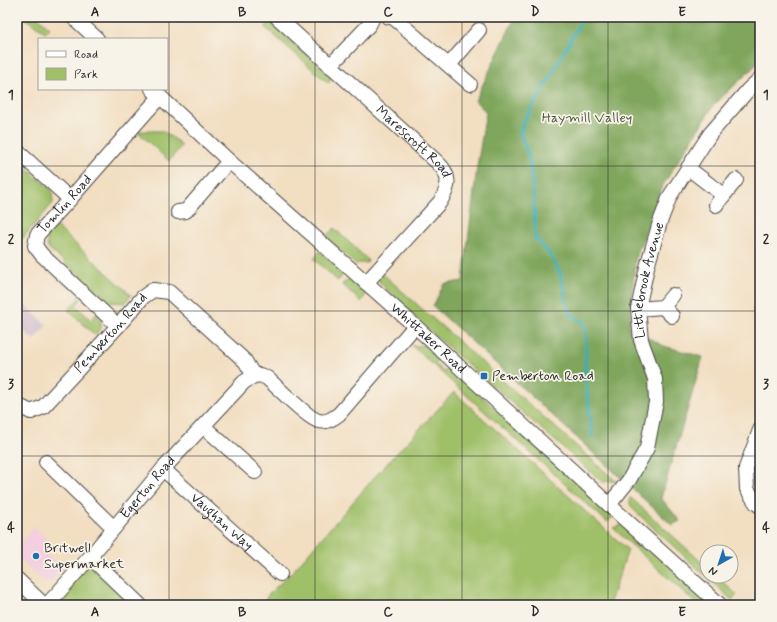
<svg xmlns="http://www.w3.org/2000/svg" width="777" height="622" font-family="Mynerve,sans-serif">
<rect width="100%" height="100%" fill="#f7f3e8"/>
<filter id="ink" filterUnits="userSpaceOnUse"><feTurbulence type="fractalNoise" baseFrequency=".025" numOctaves="2"/><feDisplacementMap in="SourceGraphic" scale="8" xChannelSelector="R" yChannelSelector="G"/><feConvolveMatrix kernelMatrix="1 2 1 2 8 2 1 2 1" color-interpolation-filters="sRGB"/></filter>
<filter id="wash" filterUnits="userSpaceOnUse"><feTurbulence type="fractalNoise" baseFrequency=".012" numOctaves="4" result="noise"/><feDisplacementMap in="SourceGraphic" scale="16" xChannelSelector="R" yChannelSelector="G"/><feGaussianBlur stdDeviation="0.9" result="paint"/><feColorMatrix in="noise" values="0 0 0 0 0 0 0 0 0 0 0 0 0 0 0 0 0 1.4 0 .05"/><feComposite in="paint" operator="in"/></filter>
<g filter="url(#wash)">
<rect width="100%" height="100%" fill="#f2dec1"/>
<polygon fill="#f3cfdf" points="34,528 49,541 42,551 63,568 50,583 44,582 20,559 17,562 17,546"/>
<polygon fill="#cfbdce" points="17,298 47,325 34,340 17,324"/>
<g fill="#9fbf68" stroke="#65754a">
<polygon points="23,17 38,17 50,28 46,33"/>
<polygon points="270,22 333,78 328,83 265,27"/>
<polygon points="137,131 163,131 182,145 169,161"/>
<polygon points="17,162 20,163 52,190 53,203 21,240 17,236"/>
<polygon points="56,226 131,295 125,303 110,302 47,247 47,233"/>
<polygon points="334,228 368,260 367,263 358,263 356,265 326,237"/>
<polygon points="320,251 344,273 338,281 314,259"/>
<polygon points="384,275 617,482 611,481 602,482 431,332 381,284 377,276"/>
<polygon points="350,278 367,293 361,302 342,284"/>
<polygon points="79,298 81,299 76,306 91,320 97,313 101,320 101,329 95,335 68,310"/>
<polygon points="424,345 439,357 435,364 444,372 448,367 554,460 614,516 607,522 412,346"/>
<polygon points="454,392 628,550 609,605 260,605 271,592 292,572 380,471"/>
<polygon points="630,497 707,567 707,576 717,576 737,595 732,600 634,510 630,504"/>
<polygon points="625,524 712,605 698,605 613,528"/>
<polygon points="90,562 134,605 64,605 58,599"/>
</g>
<polygon fill="#7fa65c" stroke="#556844" points="515,17 760,17 760,61 713,106 663,185 635,260 629,328 664,346 703,357 661,498 680,521 672,525 433,306 444,284 463,281 477,167 486,112 475,101"/>
<g fill="none" stroke-linecap="round" stroke-linejoin="round">
<polyline stroke="#3cadb4" stroke-width="3.5" points="583,17 552,74 525,119 520,132 529,157 534,199 535,238 551,256 560,273 569,313 585,324 586,342 585,373 592,436"/>
</g>
</g>
<g filter="url(#ink)">
<g fill="none" stroke-linecap="round" stroke-linejoin="round">
<defs>
<g id="minor">
<polyline points="73,17 97,39"/>
<path id="s1" d="M277,17L437,162C451,175 450,186 440,202L366,283"/>
<polyline points="389,17 394,18 470,84"/>
<polyline points="449,65 479,30"/>
<polyline points="330,66 369,25 373,17"/>
<path id="s2" d="M152,89L229,161L415,326L618,513L720,605"/>
<polyline points="17,151 70,199"/>
<polyline points="688,168 723,195"/>
<polyline points="716,205 736,180"/>
<polyline points="178,212 186,211 229,161"/>
<polyline points="663,307 672,316"/>
<polyline points="638,309 663,307 673,295"/>
<path id="s3" d="M118,326L42,255L35,246L37,235L70,199L148,110L160,97"/>
<path id="s4" d="M17,405L31,412L43,407L118,326L143,297L153,290L169,292L245,361L254,376L260,375L267,378C276,386 310,420 319,421C326,423 334,418 339,414L415,326"/>
<polyline points="203,426 255,472"/>
<polyline points="760,430 746,468 747,489 756,503 760,506"/>
<path d="M46,462C69,484 91,506 114,528"/>
<path id="s5" d="M163,469L280,574"/>
<path id="s6" d="M609,505L629,480L647,448L656,402L655,379L641,340L638,309L647,267L660,222L670,196L710,134L748,90L760,79"/>
<polyline points="90,557 140,605"/>
<polyline points="17,579 44,605"/>
<path id="s7" d="M47,605L90,557L163,469L244,382L254,376"/>
</g>
</defs>
<use href="#minor" stroke="#494642" stroke-width="16"/>
<use href="#minor" stroke="#fff" stroke-width="14"/>
</g>
</g>
<path fill="none" stroke="#2b2b2b" stroke-width="1" stroke-opacity="0.55" d="M169,17V605M315,17V605M462,17V605M608,17V605M17,166H760M17,311H760M17,456H760"/>
<g fill="#1f6fb2" stroke="#f7f3e8" stroke-width="1.5">
<rect x="480" y="372" width="8" height="8" rx="2"/>
<circle cx="36" cy="556" r="4"/>
</g>
<g text-anchor="middle" dominant-baseline="central" stroke-width="3.5" stroke-linejoin="round" paint-order="stroke">
<g font-size="14" fill="#4e573d" stroke="#f7f3e8">
<text x="587" y="118">Haymill Valley</text>
</g>
<g font-size="14" fill="#2b2b2b" stroke="#f7f3e8">
<text stroke="none"><textPath href="#s1" startOffset="185">Marescroft Road</textPath></text>
<text stroke="none"><textPath href="#s3" startOffset="168">Tomlin Road</textPath></text>
<text stroke="none"><textPath href="#s6" startOffset="241">Littlebrook Avenue</textPath></text>
<text stroke="none"><textPath href="#s4" startOffset="129">Pemberton Road</textPath></text>
<text stroke="none"><textPath href="#s2" startOffset="372">Whittaker Road</textPath></text>
<text stroke="none"><textPath href="#s7" startOffset="155">Egerton Road</textPath></text>
<text stroke="none"><textPath href="#s5" startOffset="79">Vaughan Way</textPath></text>
</g>
<g font-size="14" fill="#2b2b2b" stroke="#f7f3e8" text-anchor="start">
<text x="492" y="376">Pemberton Road</text>
<text x="44" y="548">Britwell<tspan x="44" dy="16">Supermarket</tspan></text>
</g>
</g>
<rect width="777" height="622" fill="none" stroke="#f7f3e8" stroke-width="44"/>
<rect x="38" y="38" width="130" height="52" fill="#f7f3e8" stroke="#a5a39c"/>
<rect x="46" y="51" width="20" height="6" fill="#ffffff" stroke="#a5a39c"/>
<text x="74" y="58" font-size="12" fill="#2b2b2b">Road</text>
<rect x="46" y="68" width="20" height="12" fill="#9fbf68" stroke="#a5a39c"/>
<text x="74" y="78" font-size="12" fill="#2b2b2b">Park</text>
<g transform="translate(719 564) rotate(219)"><circle r="19" fill="#f7f3e8" stroke="#a5a39c"/>
<path d="M0-3L7 15L0 10L-7 15Z" fill="#1f6fb2"/>
<text y="-6" font-size="11" font-weight="bold" text-anchor="middle" fill="#2b2b2b">N</text>
</g>
<rect x="22" y="22" width="733" height="578" fill="none" stroke="#2b2b2b" stroke-width="1.5"/>
<g font-size="13" text-anchor="middle" font-weight="bold" fill="#2b2b2b">
<text x="95" y="16">A</text>
<text x="242" y="16">B</text>
<text x="388" y="16">C</text>
<text x="535" y="16">D</text>
<text x="682" y="16">E</text>
<text x="11" y="99">1</text>
<text x="766" y="99">1</text>
<text x="11" y="243">2</text>
<text x="766" y="243">2</text>
<text x="11" y="388">3</text>
<text x="766" y="388">3</text>
<text x="11" y="532">4</text>
<text x="766" y="532">4</text>
<text x="95" y="616">A</text>
<text x="242" y="616">B</text>
<text x="388" y="616">C</text>
<text x="535" y="616">D</text>
<text x="682" y="616">E</text>
</g>
</svg>
